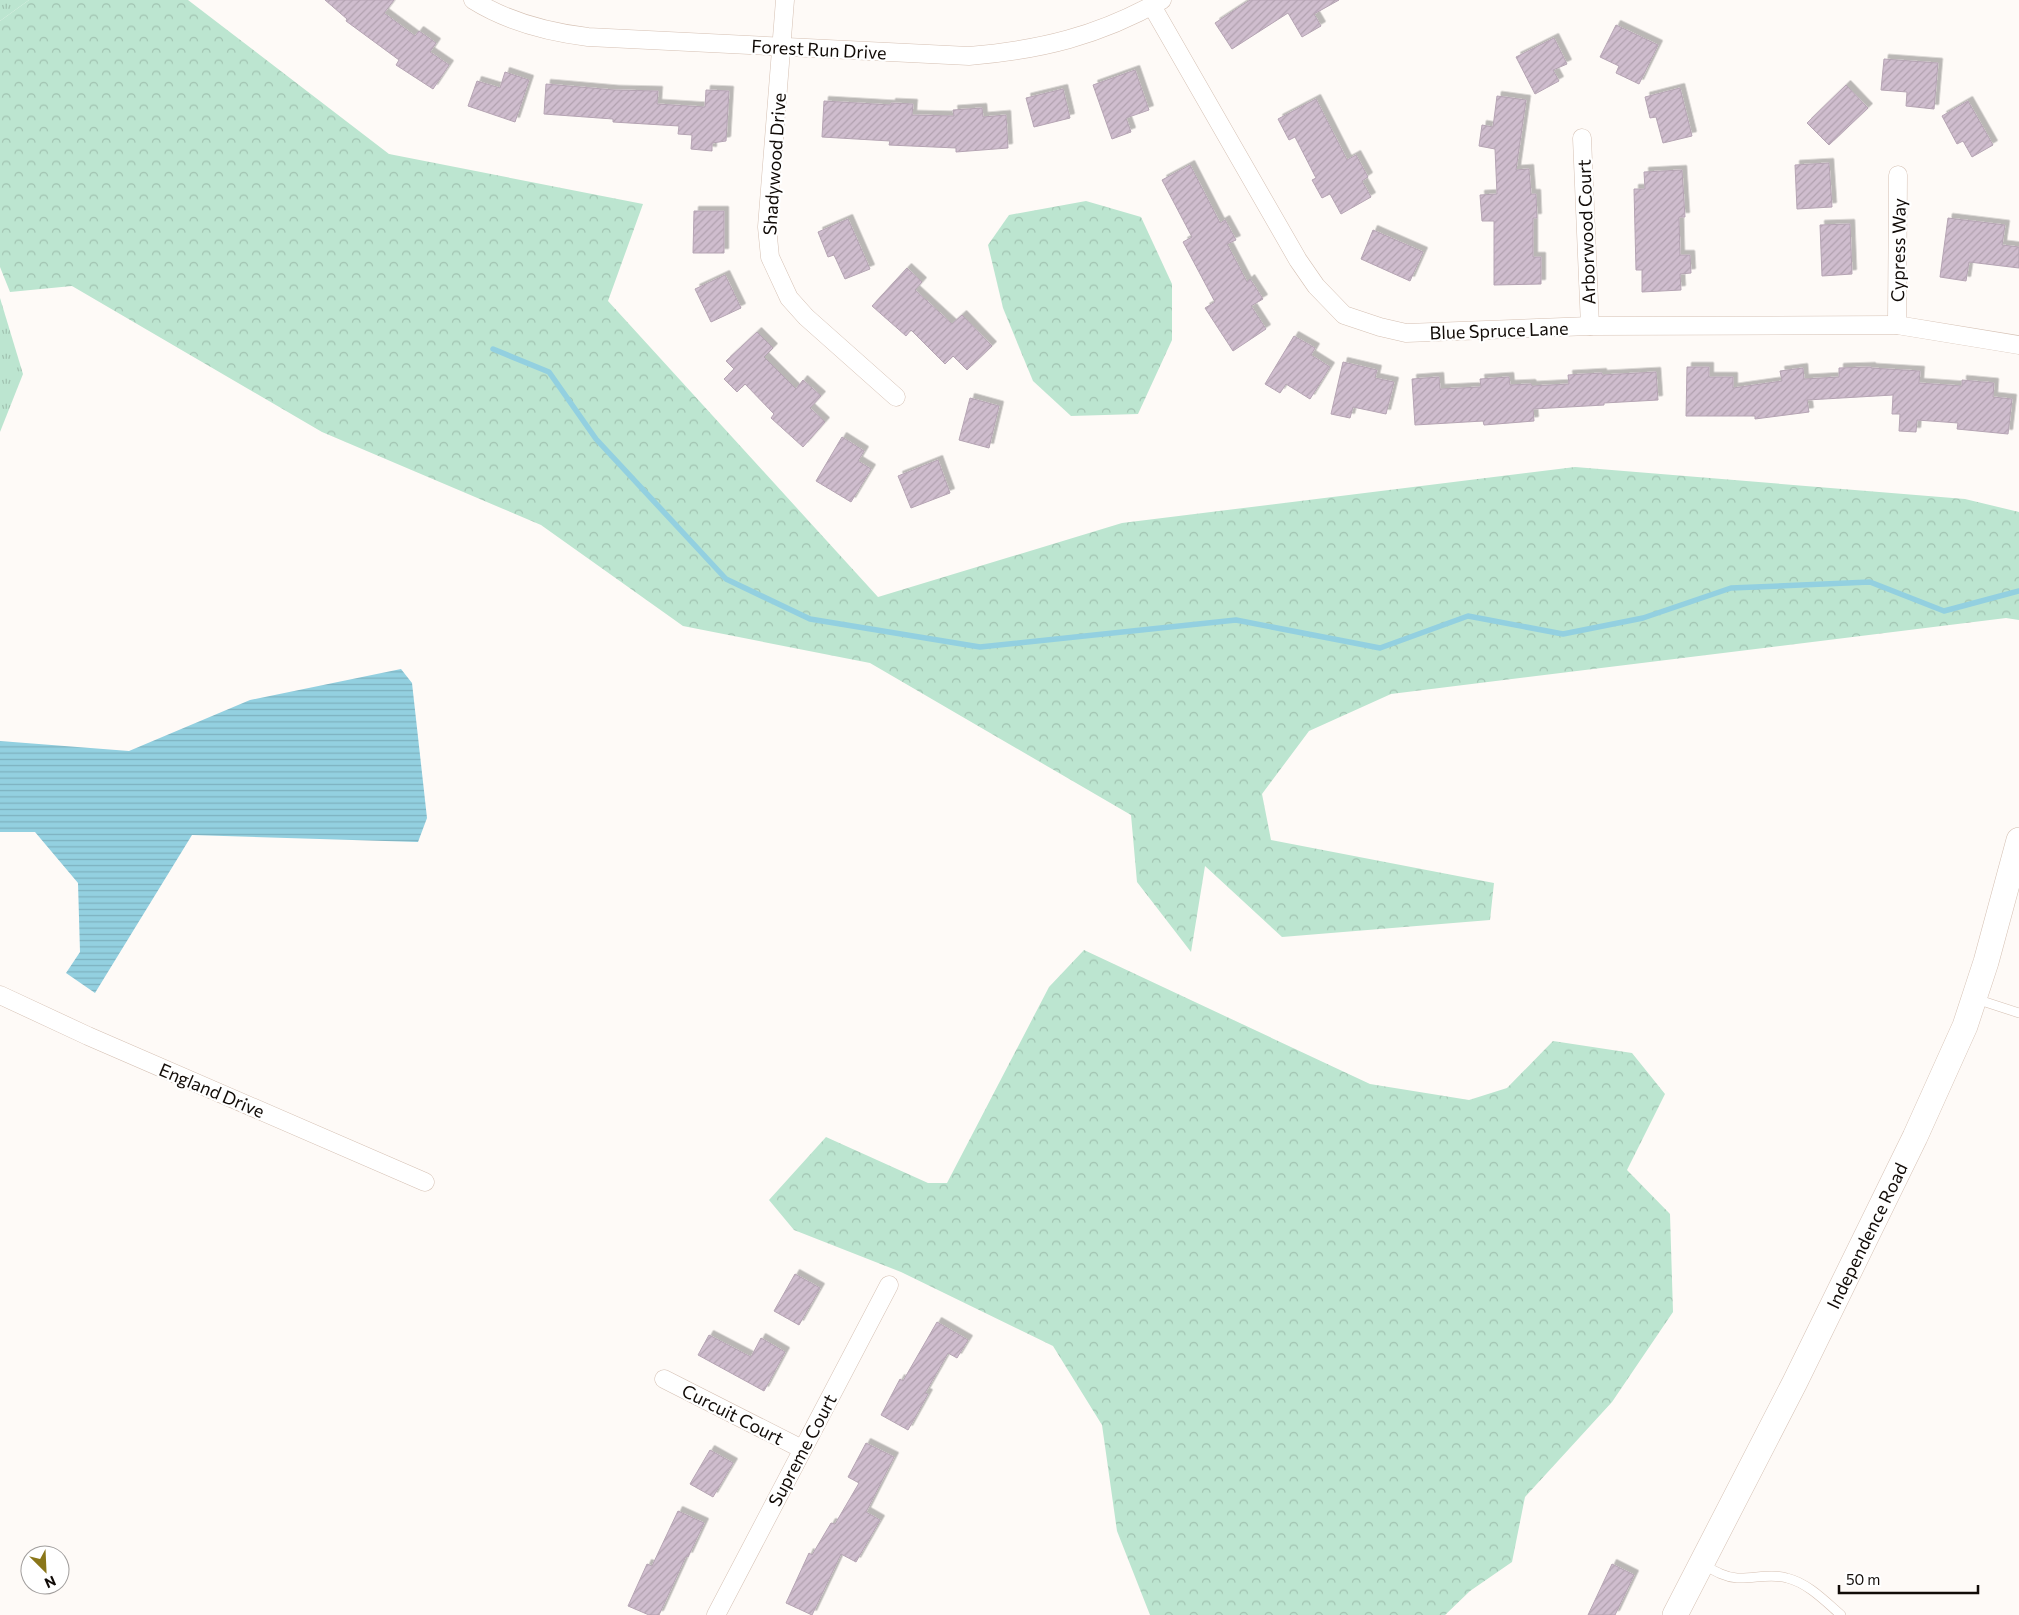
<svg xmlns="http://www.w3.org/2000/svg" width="2019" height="1615" font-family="Commissioner,sans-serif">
<defs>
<pattern id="forest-crowns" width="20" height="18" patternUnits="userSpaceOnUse" patternTransform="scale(1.25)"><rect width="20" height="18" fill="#bce5d0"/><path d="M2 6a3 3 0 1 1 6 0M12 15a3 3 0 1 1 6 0" fill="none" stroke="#a1c3b1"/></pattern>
<pattern id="park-tufts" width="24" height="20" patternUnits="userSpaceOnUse" patternTransform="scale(1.25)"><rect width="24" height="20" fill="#bce5d0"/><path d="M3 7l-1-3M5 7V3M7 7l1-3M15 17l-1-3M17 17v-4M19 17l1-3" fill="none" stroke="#a1c3b1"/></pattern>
<pattern id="water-rules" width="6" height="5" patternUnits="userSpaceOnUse" patternTransform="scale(1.25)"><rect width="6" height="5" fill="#93d0e0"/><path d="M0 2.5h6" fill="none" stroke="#7eb1bf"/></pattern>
<pattern id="building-hatch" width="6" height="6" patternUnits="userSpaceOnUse" patternTransform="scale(1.25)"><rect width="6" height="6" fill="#cfbdce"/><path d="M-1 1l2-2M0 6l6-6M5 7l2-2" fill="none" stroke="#b1a1af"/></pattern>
<filter id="shadow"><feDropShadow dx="4.5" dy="-4.5" stdDeviation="0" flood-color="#0004"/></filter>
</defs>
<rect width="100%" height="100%" fill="#fefaf7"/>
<g fill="url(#forest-crowns)">
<polygon points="29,0 188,0 389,154 643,204 608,301 878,597 1122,523 1575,467 1965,499 2019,512 2019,620 2006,618 1391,694 1309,731 1262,794 1271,840 1494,883 1490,920 1282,937 1205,866 1191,952 1137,882 1131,815 870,663 683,626 541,525 322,432 72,286 10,292 0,267 0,21"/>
<polygon points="1086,201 1141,217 1172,284 1172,340 1138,414 1071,416 1033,381 1003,308 988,245 1009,215"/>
<polygon points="1084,950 1370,1084 1469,1100 1507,1088 1553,1041 1632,1053 1665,1094 1627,1170 1670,1214 1673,1312 1612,1402 1525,1497 1512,1562 1470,1591 1445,1615 1150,1615 1117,1531 1102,1425 1053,1346 901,1272 794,1230 769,1200 826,1137 928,1183 947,1183 1049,987"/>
</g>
<g fill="url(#park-tufts)">
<polygon points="0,0 29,0 0,21"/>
<polygon points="0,298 23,374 0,432"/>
</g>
<polygon fill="url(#water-rules)" points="401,669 412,683 427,818 418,842 192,835 95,993 66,973 80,952 78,883 35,832 0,832 0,741 129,751 250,700"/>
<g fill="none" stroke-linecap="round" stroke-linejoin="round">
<polyline stroke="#93d0e0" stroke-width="5.5" points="493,349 549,372 596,439 726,579 810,619 980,647 1236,620 1380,648 1468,616 1563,634 1643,618 1731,588 1870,582 1944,611 2019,591"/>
</g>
<g fill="url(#building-hatch)" stroke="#b5a4b3" filter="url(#shadow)">
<polygon points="325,0 394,0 384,13 415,36 419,31 436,43 430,52 449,65 433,89 396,65 399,60 346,21 347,19"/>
<polygon points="1250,0 1339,0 1314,14 1321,26 1302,37 1288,13 1232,49 1215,23"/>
<polygon points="1616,25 1658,45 1639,84 1616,73 1619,66 1600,57"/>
<polygon points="1554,38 1567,64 1553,70 1559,81 1535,94 1516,57"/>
<polygon points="1884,59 1938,63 1934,109 1906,106 1907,92 1881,90"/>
<polygon points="1135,70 1149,110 1126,118 1131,132 1112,139 1093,85"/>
<polygon points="505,72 529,80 515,122 468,106 477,81 500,88"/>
<polygon points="546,84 614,90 658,91 657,104 705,107 706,90 729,91 726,141 712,143 712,151 691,149 692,135 678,134 679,126 613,122 613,119 544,114"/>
<polygon points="1846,85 1868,108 1829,145 1807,123"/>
<polygon points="1680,88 1692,136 1663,143 1656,117 1650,118 1645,97"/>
<polygon points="1063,89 1070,118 1034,127 1026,98"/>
<polygon points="1497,96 1526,100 1516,170 1529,169 1531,194 1536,194 1537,218 1533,218 1533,257 1541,257 1541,284 1494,285 1494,221 1482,221 1480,195 1497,194 1495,149 1479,146 1482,125 1493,127"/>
<polygon points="1316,99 1347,160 1356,155 1368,177 1362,181 1371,197 1341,214 1330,194 1322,198 1312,180 1316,178 1295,137 1289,140 1278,119"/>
<polygon points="824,101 891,105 891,103 913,104 912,115 954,116 953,110 982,108 983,117 1006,115 1008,148 956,152 956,148 889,145 890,141 822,137"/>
<polygon points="1968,101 1993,145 1972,157 1963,141 1957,144 1942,116"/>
<polygon points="1829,163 1832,207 1797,209 1795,165"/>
<polygon points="1190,165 1220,223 1225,220 1236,240 1227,244 1247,282 1250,279 1263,299 1251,306 1266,329 1233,351 1205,308 1215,302 1183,242 1192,237 1162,180"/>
<polygon points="1682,170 1685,217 1679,217 1680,255 1690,255 1691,273 1680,274 1681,290 1642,292 1642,270 1636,270 1634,189 1645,189 1644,172"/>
<polygon points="694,211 724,211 724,253 693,253"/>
<polygon points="1948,218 2005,225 2002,245 2019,247 2019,268 1969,262 1966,281 1940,277"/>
<polygon points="848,219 870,269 845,279 834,255 828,257 818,232"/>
<polygon points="1850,224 1852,274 1822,276 1820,225"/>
<polygon points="1373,230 1423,252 1410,281 1361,259"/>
<polygon points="907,268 922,282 915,290 952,324 962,315 992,346 967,370 953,356 945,364 911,330 906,336 872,306"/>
<polygon points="725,275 741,308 711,322 695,289"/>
<polygon points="757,332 773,348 764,357 796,389 803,380 821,396 810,408 825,422 803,447 771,418 774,414 745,384 737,392 724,379 734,369 726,361"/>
<polygon points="1294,336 1315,348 1311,355 1330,367 1310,399 1286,384 1280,393 1265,384"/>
<polygon points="1343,362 1377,370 1375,378 1394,382 1386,414 1353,407 1350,418 1331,414"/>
<polygon points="1687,367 1709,367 1709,377 1733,377 1733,388 1782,381 1780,371 1803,368 1804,379 1839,377 1839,368 1871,367 1871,368 1920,371 1919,383 1962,386 1962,380 1994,383 1993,397 2012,399 2008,434 1957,429 1958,423 1917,420 1916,432 1899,431 1900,414 1892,414 1893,395 1807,400 1809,412 1755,419 1755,416 1686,416"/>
<polygon points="1656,372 1658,400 1604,403 1604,405 1533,409 1534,421 1484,425 1483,421 1415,425 1412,379 1439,377 1440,389 1481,387 1480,379 1509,377 1510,385 1531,384 1532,386 1569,384 1568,375 1602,373 1602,375"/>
<polygon points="970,398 999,406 989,448 959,440"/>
<polygon points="842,437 864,451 858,461 871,469 851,502 816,481"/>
<polygon points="938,460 950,493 911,508 898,476"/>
<polygon points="795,1274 820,1288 799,1325 774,1311"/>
<polygon points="937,1322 968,1340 957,1358 948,1353 925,1393 928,1394 908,1430 881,1415 900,1379 903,1381"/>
<polygon points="709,1335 751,1357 761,1338 785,1352 764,1391 698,1355"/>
<polygon points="866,1443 894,1457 866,1512 880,1520 856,1562 841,1554 812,1615 786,1603 809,1553 812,1555 831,1523 835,1524 859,1483 848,1477"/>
<polygon points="710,1450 733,1463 713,1497 690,1484"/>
<polygon points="678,1511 704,1523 688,1557 686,1556 659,1615 649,1615 628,1606 647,1564 652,1566"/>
<polygon points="1612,1564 1634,1575 1615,1615 1588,1615"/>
</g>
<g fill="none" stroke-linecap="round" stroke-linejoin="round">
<defs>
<g id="lane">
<polyline points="1976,999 2019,1013"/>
<path d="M1702,1564C1713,1570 1724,1577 1737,1578C1754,1579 1770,1573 1787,1578C1808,1583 1826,1602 1841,1615"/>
</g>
<g id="street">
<path d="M473,0C508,22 547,32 588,37L969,56C1040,50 1099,36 1162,0"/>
<polyline points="785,0 767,227 770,257 789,298 806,317 896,397"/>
<polyline points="1152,6 1298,260 1316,286 1344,315 1380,327 1406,333 1590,326 1897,325 2019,345"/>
<polyline points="1582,138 1590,326"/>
<polyline points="1897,325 1898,175"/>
<polyline points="0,995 88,1036 425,1182"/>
<polyline points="664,1379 802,1449"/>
<polyline points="716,1615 889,1285"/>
</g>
<g id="secondary">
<path id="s1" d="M1675,1615L1795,1382L1915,1137L1965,1026L1986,962L2019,840"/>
</g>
</defs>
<use href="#lane" stroke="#d5c0b3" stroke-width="10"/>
<use href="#street" stroke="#d5c0b3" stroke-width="19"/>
<use href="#secondary" stroke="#d5c0b3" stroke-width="26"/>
<use href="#lane" stroke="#fff" stroke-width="9"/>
<use href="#street" stroke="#fff" stroke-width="18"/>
<use href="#secondary" stroke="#fff" stroke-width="25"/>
</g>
<g text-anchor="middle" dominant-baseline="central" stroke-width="4.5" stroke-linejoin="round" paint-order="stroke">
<g font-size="18" fill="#110b07" stroke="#fff">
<text transform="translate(819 49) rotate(3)">Forest Run Drive</text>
<text transform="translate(774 164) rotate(-86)">Shadywood Drive</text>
<text transform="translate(1586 232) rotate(-92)">Arborwood Court</text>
<text transform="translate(1898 250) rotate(-89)">Cypress Way</text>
<text transform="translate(1499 330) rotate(-2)">Blue Spruce Lane</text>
<text transform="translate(212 1090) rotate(23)">England Drive</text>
<text stroke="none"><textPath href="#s1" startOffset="425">Independence Road</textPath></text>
<text transform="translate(733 1414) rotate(27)">Curcuit Court</text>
<text transform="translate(802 1450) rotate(-62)">Supreme Court</text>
</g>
</g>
<g transform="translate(45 1570) rotate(156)"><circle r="24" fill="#ffffff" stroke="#a09d9c"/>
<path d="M0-4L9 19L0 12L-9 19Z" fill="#8a7619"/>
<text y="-8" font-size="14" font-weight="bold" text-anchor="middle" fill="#110b07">N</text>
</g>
<path d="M1839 1585v8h139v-8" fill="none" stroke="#110b07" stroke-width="2.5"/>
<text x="1846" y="1585" font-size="15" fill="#110b07" stroke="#ffffff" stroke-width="4" paint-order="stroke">50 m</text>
</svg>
